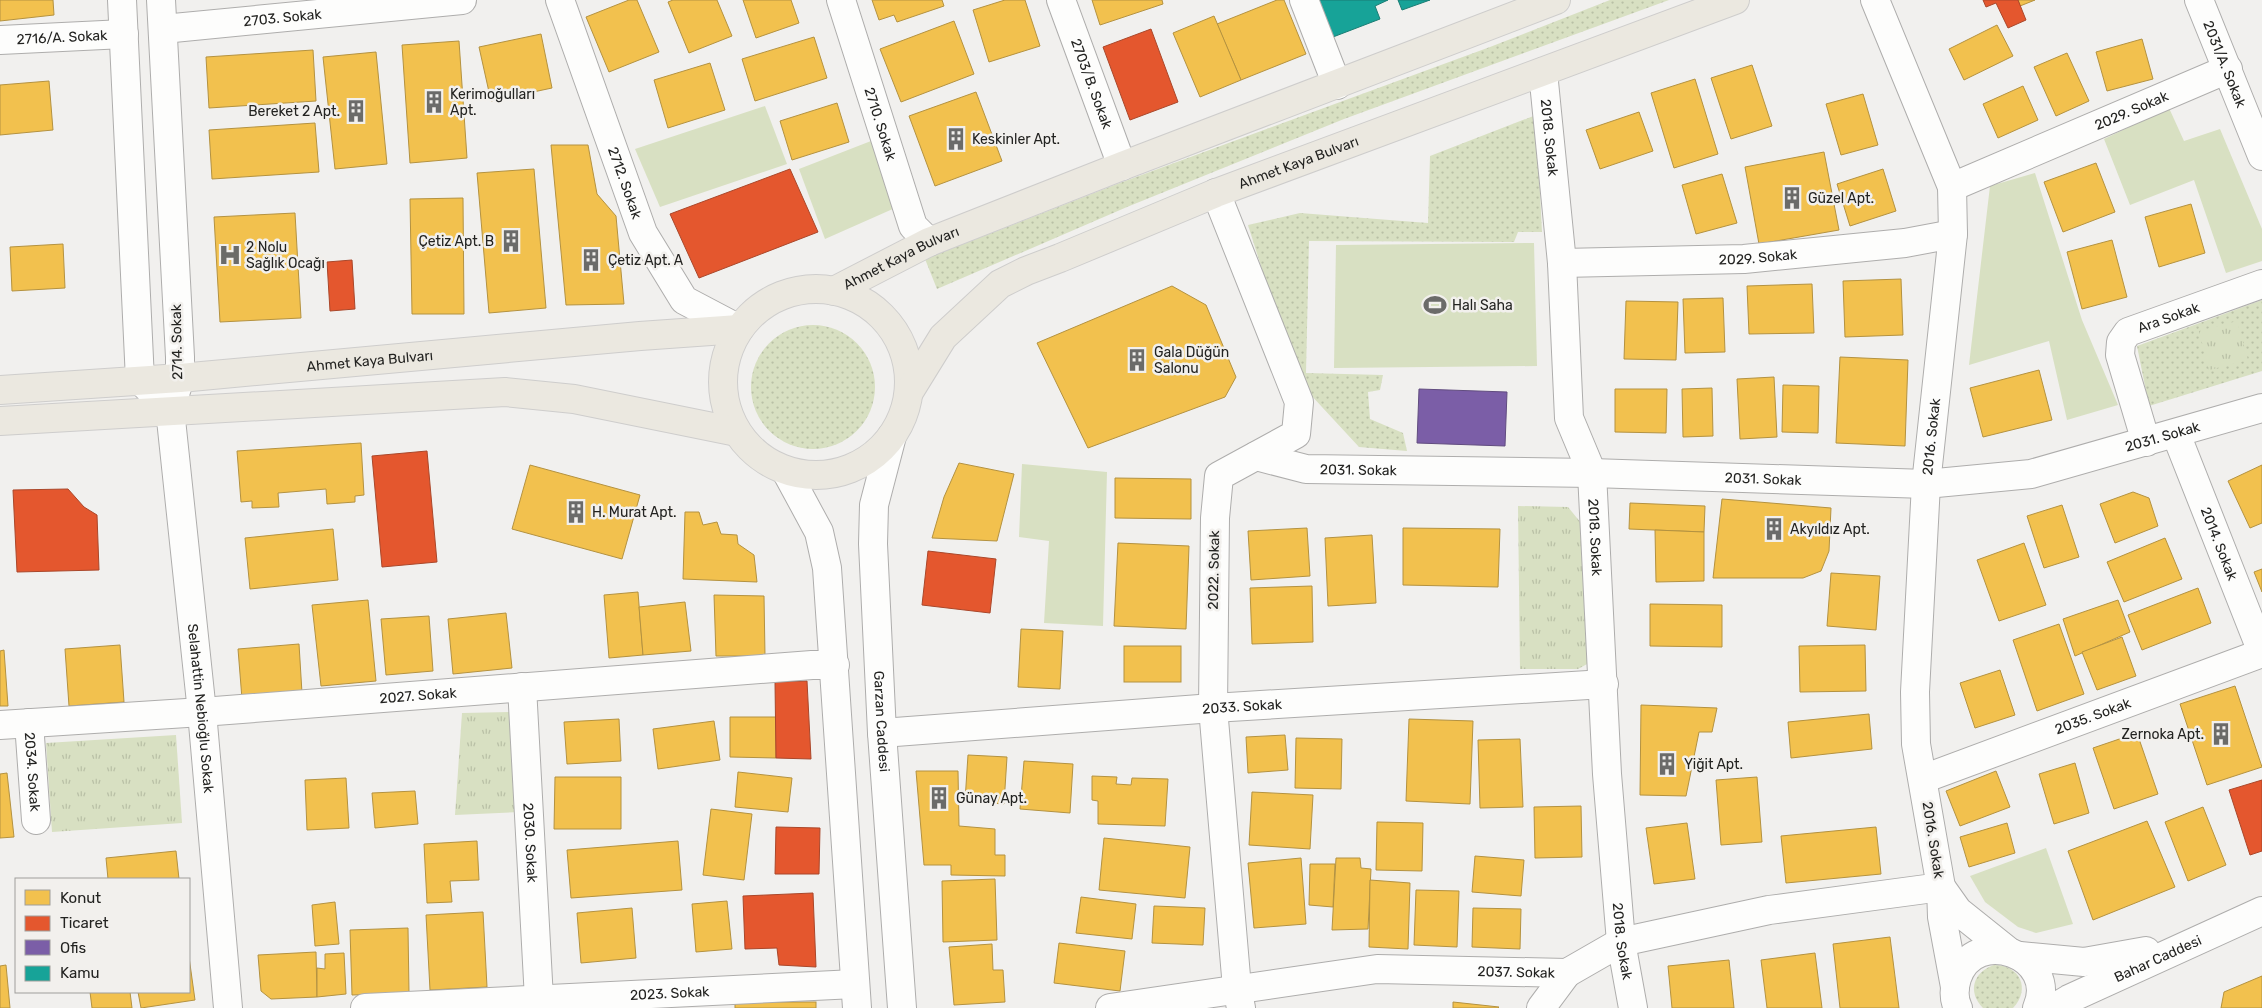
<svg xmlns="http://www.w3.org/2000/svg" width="2262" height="1008" font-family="Rubik,sans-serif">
<defs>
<pattern id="grass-dots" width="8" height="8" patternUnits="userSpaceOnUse" patternTransform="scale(1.25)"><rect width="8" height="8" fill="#d8e0c2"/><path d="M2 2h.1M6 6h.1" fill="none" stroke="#b9c0a6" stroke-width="1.8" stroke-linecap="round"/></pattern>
<pattern id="park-tufts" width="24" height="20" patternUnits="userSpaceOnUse" patternTransform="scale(1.25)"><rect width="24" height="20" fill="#d8e0c2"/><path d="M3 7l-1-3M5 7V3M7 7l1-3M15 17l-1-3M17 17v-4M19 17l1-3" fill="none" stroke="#b9c0a6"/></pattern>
</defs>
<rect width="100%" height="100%" fill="#f1f0ee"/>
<g fill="url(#grass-dots)">
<polygon points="1610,0 1669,0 1344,119 1127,207 937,289 925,259 1117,184 1490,47"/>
<polygon points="1536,115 1542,232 1518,232 1514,242 1309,241 1306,373 1383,375 1380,390 1368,392 1370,419 1403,433 1407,451 1359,447 1297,380 1248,225 1300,213 1428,223 1430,156"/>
<polygon points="2262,300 2262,371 2149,406 2137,346"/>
<circle cx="813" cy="387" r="62"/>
<path d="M1994,965C2020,965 2031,989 2013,1008H1983C1967,992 1973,972 1994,965Z"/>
</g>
<g fill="url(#park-tufts)">
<polygon points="2237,321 2248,360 2209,370 2199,331"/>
<polygon points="1518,506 1568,507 1581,523 1589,663 1578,669 1520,669"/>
<polygon points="511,712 520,812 455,815 462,713"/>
<polygon points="176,735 182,823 52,832 46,743"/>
</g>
<g fill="#d8e0c2">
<polygon points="765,106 787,164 660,207 635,149"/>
<polygon points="2169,108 2184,141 2220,129 2262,229 2262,261 2226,273 2194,180 2130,205 2104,139"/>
<polygon points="871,141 895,208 825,239 799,169"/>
<polygon points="2035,173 2082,320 2118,405 2067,420 2049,341 1969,365 1990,186"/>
<polygon points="1534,243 1537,366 1334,368 1336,245"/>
<polygon points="1022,464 1107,472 1103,626 1044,623 1049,541 1019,537"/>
<polygon points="2046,848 2073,924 2036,933 2018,927 1985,902 1970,876"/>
</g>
<g fill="#f2c14e" stroke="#b49240">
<polygon points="0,0 53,0 54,15 0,21"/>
<polygon points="629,0 637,0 659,52 609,72 586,17"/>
<polygon points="673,0 717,0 732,36 689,53 668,2"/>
<polygon points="743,0 791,0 799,23 756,38"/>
<polygon points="872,0 942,0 944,6 897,22 894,15 879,20"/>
<polygon points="1005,0 1025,0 1040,46 989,62 973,10"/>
<polygon points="1092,0 1162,0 1163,4 1100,25"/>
<polygon points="1277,0 1284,0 1306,54 1241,80 1217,24"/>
<polygon points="2018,0 2035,0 2020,6"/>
<polygon points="1214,16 1241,80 1200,97 1173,33"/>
<polygon points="954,21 974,74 901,102 880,49"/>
<polygon points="1997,25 2013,56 1964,80 1949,49"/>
<polygon points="541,34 552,88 491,101 479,47"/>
<polygon points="814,37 827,78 755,101 742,59"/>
<polygon points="2142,39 2153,79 2107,91 2096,52"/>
<polygon points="459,41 467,158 410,163 402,45"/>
<polygon points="313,50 316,101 209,108 206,57"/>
<polygon points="376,52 387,164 335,169 323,57"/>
<polygon points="2067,53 2089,101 2056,116 2034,67"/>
<polygon points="710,63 725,110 668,128 654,80"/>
<polygon points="1752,65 1772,126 1731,139 1711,78"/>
<polygon points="1695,79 1718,154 1674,168 1651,93"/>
<polygon points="49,81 53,130 0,135 0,85"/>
<polygon points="2023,86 2038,120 1998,138 1983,104"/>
<polygon points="976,92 1002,161 935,186 909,116"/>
<polygon points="1863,94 1878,145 1841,155 1826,104"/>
<polygon points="837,103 849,142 792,160 780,121"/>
<polygon points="1639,112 1653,151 1600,169 1586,130"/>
<polygon points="315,123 319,172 212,179 209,130"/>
<polygon points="551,145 588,145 597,194 616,216 624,304 566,305"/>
<polygon points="1824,152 1839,230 1759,244 1745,167"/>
<polygon points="2096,163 2115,212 2063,232 2044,182"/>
<polygon points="534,169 546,308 489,313 477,173"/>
<polygon points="1883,169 1896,211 1850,226 1837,184"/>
<polygon points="1722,174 1737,223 1696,234 1682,185"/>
<polygon points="463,198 464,314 412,314 410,199"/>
<polygon points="2191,204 2205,253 2159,267 2145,217"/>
<polygon points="295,213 301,318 220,322 214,217"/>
<polygon points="2112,240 2127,297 2082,309 2067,252"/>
<polygon points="63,244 65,288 12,291 10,247"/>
<polygon points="1901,279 1903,335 1845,337 1843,281"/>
<polygon points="1812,284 1814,333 1749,334 1747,286"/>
<polygon points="1172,286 1206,305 1236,377 1225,397 1088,448 1037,343"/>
<polygon points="1723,298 1725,352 1685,353 1683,299"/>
<polygon points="1626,301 1678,302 1676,360 1624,359"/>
<polygon points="1840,357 1908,360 1905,446 1836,443"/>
<polygon points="2039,370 2052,420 1983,437 1970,388"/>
<polygon points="1774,377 1777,437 1740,439 1737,379"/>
<polygon points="1783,385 1819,386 1818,433 1782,432"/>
<polygon points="1712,388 1713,436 1683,437 1682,389"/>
<polygon points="1615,389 1667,389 1666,433 1615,432"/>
<polygon points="361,443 364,495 355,496 355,502 327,504 326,489 278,493 279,507 252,508 252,501 241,502 237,451"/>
<polygon points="959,463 1014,474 997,541 932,538 944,497"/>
<polygon points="530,465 640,495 622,559 512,529"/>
<polygon points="2262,465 2262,523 2250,528 2228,481"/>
<polygon points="1115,478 1191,479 1191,519 1115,518"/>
<polygon points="2133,492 2149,498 2158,526 2115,543 2100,504"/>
<polygon points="1722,499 1831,508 1829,551 1821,571 1803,578 1713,578"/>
<polygon points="1630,503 1705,506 1704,532 1629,529"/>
<polygon points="2062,505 2079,557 2044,568 2027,516"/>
<polygon points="685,512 699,512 703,525 717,522 721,534 737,535 738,544 754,555 757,582 683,579"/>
<polygon points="1307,528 1310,576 1251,580 1248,531"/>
<polygon points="1403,528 1500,529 1498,587 1403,585"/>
<polygon points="333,529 338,580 250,589 245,538"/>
<polygon points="1655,530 1704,532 1704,581 1656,582"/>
<polygon points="1372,535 1376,603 1328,606 1325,538"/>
<polygon points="2165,538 2182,579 2124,602 2107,562"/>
<polygon points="1118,543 1189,546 1186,629 1114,626"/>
<polygon points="2024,543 2046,605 1999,621 1977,560"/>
<polygon points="2262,569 2262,592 2254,572"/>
<polygon points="1831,573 1880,576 1876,630 1827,626"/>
<polygon points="1312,586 1313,642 1252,644 1250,588"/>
<polygon points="2198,588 2211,623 2142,650 2128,615"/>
<polygon points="638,592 643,655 609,658 604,595"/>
<polygon points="714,595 764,596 765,656 716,656"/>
<polygon points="368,600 376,681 321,686 312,605"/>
<polygon points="2118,600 2130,632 2075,656 2063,619"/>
<polygon points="685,602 691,651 643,655 639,607"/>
<polygon points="1650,604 1722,605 1722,647 1650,646"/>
<polygon points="506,613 512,668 453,674 448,619"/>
<polygon points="429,616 433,671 386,675 381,619"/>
<polygon points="2059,624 2084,694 2037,711 2013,640"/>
<polygon points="1021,629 1063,631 1060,689 1018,687"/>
<polygon points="2122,637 2136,676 2097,690 2082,652"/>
<polygon points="299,644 302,693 242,699 238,649"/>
<polygon points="120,645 124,702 69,706 65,649"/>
<polygon points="1865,645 1866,691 1800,692 1799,646"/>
<rect x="1124" y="646" width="57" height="36"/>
<polygon points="4,650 8,706 0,706 0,651"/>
<polygon points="2000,670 2015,715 1975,728 1960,683"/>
<polygon points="2235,686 2262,767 2207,785 2180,704"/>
<polygon points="1641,705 1717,708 1712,732 1699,732 1686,796 1640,795"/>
<polygon points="1869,714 1872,749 1791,758 1788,722"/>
<polygon points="730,717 776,717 776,758 730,757"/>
<polygon points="619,719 621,761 567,764 564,722"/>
<polygon points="1409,719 1473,721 1470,804 1406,801"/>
<polygon points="714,721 720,760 658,769 653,729"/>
<polygon points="2137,733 2158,794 2114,809 2093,748"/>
<polygon points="1285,735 1288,770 1248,773 1246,737"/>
<polygon points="1296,738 1342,739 1341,789 1295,788"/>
<polygon points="1520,739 1523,807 1480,808 1478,740"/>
<polygon points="968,755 1007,757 1004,804 965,801"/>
<polygon points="1024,761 1073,764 1070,813 1020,809"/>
<polygon points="2075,763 2089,813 2054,824 2039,774"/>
<polygon points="916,771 958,771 959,826 995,829 995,855 1005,855 1005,876 951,875 951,865 924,865"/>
<polygon points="1996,771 2010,807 1960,826 1946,791"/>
<polygon points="738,772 792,778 788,812 735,807"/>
<polygon points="7,773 14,837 0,838 0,774"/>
<polygon points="1092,776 1117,777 1116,784 1131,785 1132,778 1168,779 1165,826 1098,824 1098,801 1092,800"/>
<polygon points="555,777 621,777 621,829 554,829"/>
<polygon points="1757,777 1762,842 1721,845 1716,780"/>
<polygon points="346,778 349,828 307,830 305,780"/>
<polygon points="415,791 418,824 375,828 372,793"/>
<polygon points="1252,792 1313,795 1310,849 1249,845"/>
<polygon points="1581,806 1582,857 1535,858 1534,807"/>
<polygon points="2203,807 2226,865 2188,881 2165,822"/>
<polygon points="711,809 752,814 744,880 703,875"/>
<polygon points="2147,821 2175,887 2093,920 2068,851"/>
<polygon points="1377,822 1423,823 1422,871 1376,870"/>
<polygon points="1687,823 1695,879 1654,884 1646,828"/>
<polygon points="2007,823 2015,853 1969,867 1960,837"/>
<polygon points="1876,827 1881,874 1786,883 1781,836"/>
<polygon points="1104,838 1190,847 1185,898 1099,890"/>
<polygon points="477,841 479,880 450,881 452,902 427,903 424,844"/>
<polygon points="678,841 682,890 571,898 567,850"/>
<polygon points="176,851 179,879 108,879 106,858"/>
<polygon points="1475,856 1524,860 1521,896 1472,892"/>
<polygon points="1301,858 1306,924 1254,928 1248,863"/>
<polygon points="1336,858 1360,858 1361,868 1371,869 1368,929 1332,930"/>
<polygon points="1310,864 1335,864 1333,907 1309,905"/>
<polygon points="995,879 997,940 943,942 942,881"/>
<polygon points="1370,880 1410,883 1408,949 1369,947"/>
<polygon points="1416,890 1459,891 1457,947 1414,945"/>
<polygon points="1081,897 1136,904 1132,939 1076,933"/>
<polygon points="727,901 732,949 696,952 692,904"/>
<polygon points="335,902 339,944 315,946 312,905"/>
<polygon points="1154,906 1205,908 1203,945 1152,943"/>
<polygon points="632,908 636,958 581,963 577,913"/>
<polygon points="1473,908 1521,909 1520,949 1472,947"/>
<polygon points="483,912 487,987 430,990 426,915"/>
<polygon points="408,928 409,993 352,995 350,930"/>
<polygon points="1890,937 1899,1008 1840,1008 1833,944"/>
<polygon points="1059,943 1125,951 1120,991 1054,983"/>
<polygon points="992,944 993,970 1003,970 1005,1002 954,1005 949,947"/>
<polygon points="316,952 317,997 271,999 261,991 258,955"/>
<polygon points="344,953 346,994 317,997 317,968 325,969 325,954"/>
<polygon points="1815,953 1822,1008 1767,1008 1761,960"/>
<polygon points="189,957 195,1000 141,1008 138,992 189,992"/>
<polygon points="1729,960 1734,1008 1672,1008 1668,966"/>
<polygon points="6,965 10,1008 0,1008 0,966"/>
<polygon points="2262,976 2262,1008 2221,1008 2224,992"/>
<polygon points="90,992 130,992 132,1008 92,1008"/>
<rect x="735" y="1002" width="81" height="6"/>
<polygon points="1453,1002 1499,1007 1498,1008 1453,1008"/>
</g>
<g fill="#e4572e" stroke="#aa472a">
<polygon points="1983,0 2018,0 2026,20 2008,28 1996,3 1986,7"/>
<polygon points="1151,29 1178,102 1130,120 1103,47"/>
<polygon points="790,169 818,232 699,278 670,214"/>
<polygon points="352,260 355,309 330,311 327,262"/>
<polygon points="427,451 437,562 382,567 372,456"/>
<polygon points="68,489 84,507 97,515 99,570 17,572 13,490"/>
<polygon points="928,551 996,559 990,613 922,605"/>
<polygon points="807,681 811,759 776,758 775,682"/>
<polygon points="2262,780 2262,851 2250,855 2229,790"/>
<polygon points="776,827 820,828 819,874 775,874"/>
<polygon points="813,893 816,967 779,965 777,948 745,949 743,896"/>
</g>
<polygon fill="#7b5ea7" stroke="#614c7f" points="1419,389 1507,392 1505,446 1417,443"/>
<g fill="#17a398" stroke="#1b7d74">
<polygon points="1318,0 1388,0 1375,6 1380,19 1333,37"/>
<polygon points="1398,0 1430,0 1402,10"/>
</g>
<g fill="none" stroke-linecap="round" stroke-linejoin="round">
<defs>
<g id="minor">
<polyline points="122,0 140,380 170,410"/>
<path id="s1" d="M161,0L180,357V378L170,410L202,712L228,1008"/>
<path id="s2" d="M560,0L643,233L684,300L739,329"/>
<path id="s3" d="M841,0L913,226L929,242"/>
<path id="s4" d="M1061,0L1122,166"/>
<polyline points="1304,0 1337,85"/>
<path id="s5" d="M2199,0L2262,156"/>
<path id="s6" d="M163,29L462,0"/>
<path id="s7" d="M0,40L124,34"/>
<path id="s8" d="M1543,72L1562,263L1569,418L1592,473L1607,774L1621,942L1633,1008"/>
<path id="s9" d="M1952,187L2228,69"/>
<polyline points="1216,193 1299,402 1296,434 1219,476 1215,518 1213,708 1237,988 1241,1008"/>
<path id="s10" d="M1562,263L1744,259L1905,243L1953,234"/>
<path id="s11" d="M2176,434L2262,652"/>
<path id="s12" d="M892,436L874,505L873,544L882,733L902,1008"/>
<path id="s13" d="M2146,442L2120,355L2121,342L2128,332L2262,284"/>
<path id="s14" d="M1256,456L1306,469L1592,473L1926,484L2031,474L2262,408"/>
<polyline points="786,471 819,532 827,568 857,1008"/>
<path id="s15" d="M522,687L539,999"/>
<path id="s16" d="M29,723L36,820"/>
<path id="s17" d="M0,725L202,712L812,665H835"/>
<path id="s18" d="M882,733L1213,708L1604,684"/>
<path id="s19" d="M1923,779L2262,653"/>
<polyline points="2020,956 2084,962 2146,951"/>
<polyline points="1955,987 1942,917 1941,887 1958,911 2008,951"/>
<path id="s20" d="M365,1008L855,984"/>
<path id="s21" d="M1110,1008L1377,969L1567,973L1621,942L1769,910L1941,887L1916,744L1915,692L1926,484L1953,234L1952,187L1875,0"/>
<polyline points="1541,1008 1567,973"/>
<path d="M1958,1008C1953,998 1954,988 1957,978C1975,924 2060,956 2037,1008"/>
<path id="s22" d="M2054,1008L2069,999L2262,911"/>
</g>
<g id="major">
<circle cx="816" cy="382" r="93"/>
<path id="s23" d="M834,291L929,242L1122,166L1556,0"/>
<path id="s24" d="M0,390L180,378L640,336L739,329"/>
<path id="s25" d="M909,392L943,337L1000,284L1026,271L1060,258L1216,193L1735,0"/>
<polyline points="0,421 505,392 574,399 737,432"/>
</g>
</defs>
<use href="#minor" stroke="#aeadac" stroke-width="30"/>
<use href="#major" stroke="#cecdcc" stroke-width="30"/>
<use href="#minor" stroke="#fdfdfc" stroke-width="28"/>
<use href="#major" stroke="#ebe8e0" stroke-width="28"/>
</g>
<defs>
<symbol id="building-bare" viewBox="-9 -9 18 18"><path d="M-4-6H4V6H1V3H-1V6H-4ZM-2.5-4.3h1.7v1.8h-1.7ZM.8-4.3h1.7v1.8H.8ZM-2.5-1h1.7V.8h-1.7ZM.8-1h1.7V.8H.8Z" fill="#6b6b69" stroke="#f2f0ed" stroke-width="2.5" paint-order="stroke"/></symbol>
<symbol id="hospital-bare" viewBox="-9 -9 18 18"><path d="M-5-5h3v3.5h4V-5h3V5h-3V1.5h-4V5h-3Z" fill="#6b6b69" stroke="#f2f0ed" stroke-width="2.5" paint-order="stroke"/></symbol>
<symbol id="stadium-bare" viewBox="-9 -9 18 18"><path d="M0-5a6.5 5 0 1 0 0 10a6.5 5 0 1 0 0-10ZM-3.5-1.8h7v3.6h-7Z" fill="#6b6b69" stroke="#f2f0ed" stroke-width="2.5" paint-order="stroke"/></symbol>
</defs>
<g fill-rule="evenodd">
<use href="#building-bare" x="418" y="86" width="32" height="32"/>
<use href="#building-bare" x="340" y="95" width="32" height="32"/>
<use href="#building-bare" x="940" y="123" width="32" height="32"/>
<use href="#building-bare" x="1776" y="182" width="32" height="32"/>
<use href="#building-bare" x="495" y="225" width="32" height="32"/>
<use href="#hospital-bare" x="214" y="239" width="32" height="32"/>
<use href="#building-bare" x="575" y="244" width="32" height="32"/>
<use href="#stadium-bare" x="1419" y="289" width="32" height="32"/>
<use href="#building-bare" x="1121" y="344" width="32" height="32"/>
<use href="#building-bare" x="560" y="496" width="32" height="32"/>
<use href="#building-bare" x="1758" y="513" width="32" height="32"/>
<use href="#building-bare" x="2205" y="718" width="32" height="32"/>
<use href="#building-bare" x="1651" y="748" width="32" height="32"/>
<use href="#building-bare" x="923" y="782" width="32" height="32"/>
</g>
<g text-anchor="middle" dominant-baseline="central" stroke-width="5" stroke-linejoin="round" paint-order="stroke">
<g font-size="14" fill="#232321" stroke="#f2f0ed">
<text stroke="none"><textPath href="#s6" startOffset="120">2703. Sokak</textPath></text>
<text stroke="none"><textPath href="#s7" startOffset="62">2716/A. Sokak</textPath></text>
<text stroke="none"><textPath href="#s5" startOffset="69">2031/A. Sokak</textPath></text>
<text stroke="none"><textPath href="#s4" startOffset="89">2703/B. Sokak</textPath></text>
<text stroke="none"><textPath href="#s9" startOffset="195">2029. Sokak</textPath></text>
<text stroke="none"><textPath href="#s3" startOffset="130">2710. Sokak</textPath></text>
<text stroke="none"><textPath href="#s8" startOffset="66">2018. Sokak</textPath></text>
<text stroke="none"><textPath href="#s25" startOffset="465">Ahmet Kaya Bulvarı</textPath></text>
<text stroke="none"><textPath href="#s2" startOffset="194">2712. Sokak</textPath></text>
<text stroke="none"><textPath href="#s10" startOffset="196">2029. Sokak</textPath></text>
<text stroke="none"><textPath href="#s23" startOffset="75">Ahmet Kaya Bulvarı</textPath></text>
<text stroke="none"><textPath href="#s13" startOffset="159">Ara Sokak</textPath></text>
<text transform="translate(177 342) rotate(-91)">2714. Sokak</text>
<text stroke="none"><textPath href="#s24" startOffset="371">Ahmet Kaya Bulvarı</textPath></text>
<text stroke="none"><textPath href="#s21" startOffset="1300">2016. Sokak</textPath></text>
<text stroke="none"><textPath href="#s14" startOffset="914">2031. Sokak</textPath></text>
<text stroke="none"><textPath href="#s14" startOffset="104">2031. Sokak</textPath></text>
<text stroke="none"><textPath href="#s14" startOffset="509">2031. Sokak</textPath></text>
<text stroke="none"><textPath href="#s8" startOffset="471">2018. Sokak</textPath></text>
<text stroke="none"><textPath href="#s11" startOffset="118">2014. Sokak</textPath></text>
<text transform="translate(1214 570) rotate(-89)">2022. Sokak</text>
<text stroke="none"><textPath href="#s17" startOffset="419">2027. Sokak</textPath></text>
<text stroke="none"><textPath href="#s18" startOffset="361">2033. Sokak</textPath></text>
<text stroke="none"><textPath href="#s1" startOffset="712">Selahattin Nebioğlu Sokak</textPath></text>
<text stroke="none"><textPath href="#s19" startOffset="181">2035. Sokak</textPath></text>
<text stroke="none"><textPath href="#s12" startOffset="288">Garzan Caddesi</textPath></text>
<text stroke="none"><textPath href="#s16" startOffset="49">2034. Sokak</textPath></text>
<text transform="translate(1933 840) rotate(81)">2016. Sokak</text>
<text stroke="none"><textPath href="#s15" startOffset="156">2030. Sokak</textPath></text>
<text stroke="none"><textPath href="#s8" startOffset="876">2018. Sokak</textPath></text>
<text stroke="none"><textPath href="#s22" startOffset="115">Bahar Caddesi</textPath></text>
<text stroke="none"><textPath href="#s21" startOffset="409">2037. Sokak</textPath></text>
<text stroke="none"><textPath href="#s20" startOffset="305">2023. Sokak</textPath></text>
</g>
<g font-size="14" fill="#232321" stroke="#f2f0ed" text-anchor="start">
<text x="450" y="94">Kerimoğulları<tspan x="450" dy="16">Apt.</tspan></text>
<text x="340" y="111" text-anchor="end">Bereket 2 Apt.</text>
<text x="972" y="139">Keskinler Apt.</text>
<text x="1808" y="198">Güzel Apt.</text>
<text x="494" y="241" text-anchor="end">Çetiz Apt. B</text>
<text x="246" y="247">2 Nolu<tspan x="246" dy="16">Sağlık Ocağı</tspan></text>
<text x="608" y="260">Çetiz Apt. A</text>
<text x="1452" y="305">Halı Saha</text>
<text x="1154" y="352">Gala Düğün<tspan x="1154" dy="16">Salonu</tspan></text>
<text x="592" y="512">H. Murat Apt.</text>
<text x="1790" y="529">Akyıldız Apt.</text>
<text x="2204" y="734" text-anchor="end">Zernoka Apt.</text>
<text x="1684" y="764">Yiğit Apt.</text>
<text x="956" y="798">Günay Apt.</text>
</g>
</g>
<rect x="15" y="878" width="175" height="115" fill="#f2f0ed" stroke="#9f9e9b"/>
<rect x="25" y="890" width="25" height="15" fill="#f2c14e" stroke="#9f9e9b"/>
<text x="60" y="903" font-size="15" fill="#232321">Konut</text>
<rect x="25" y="916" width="25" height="15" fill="#e4572e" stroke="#9f9e9b"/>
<text x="60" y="928" font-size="15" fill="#232321">Ticaret</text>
<rect x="25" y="940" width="25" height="15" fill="#7b5ea7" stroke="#9f9e9b"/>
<text x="60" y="953" font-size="15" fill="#232321">Ofis</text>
<rect x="25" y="966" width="25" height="15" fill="#17a398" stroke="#9f9e9b"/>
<text x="60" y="978" font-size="15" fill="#232321">Kamu</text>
</svg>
